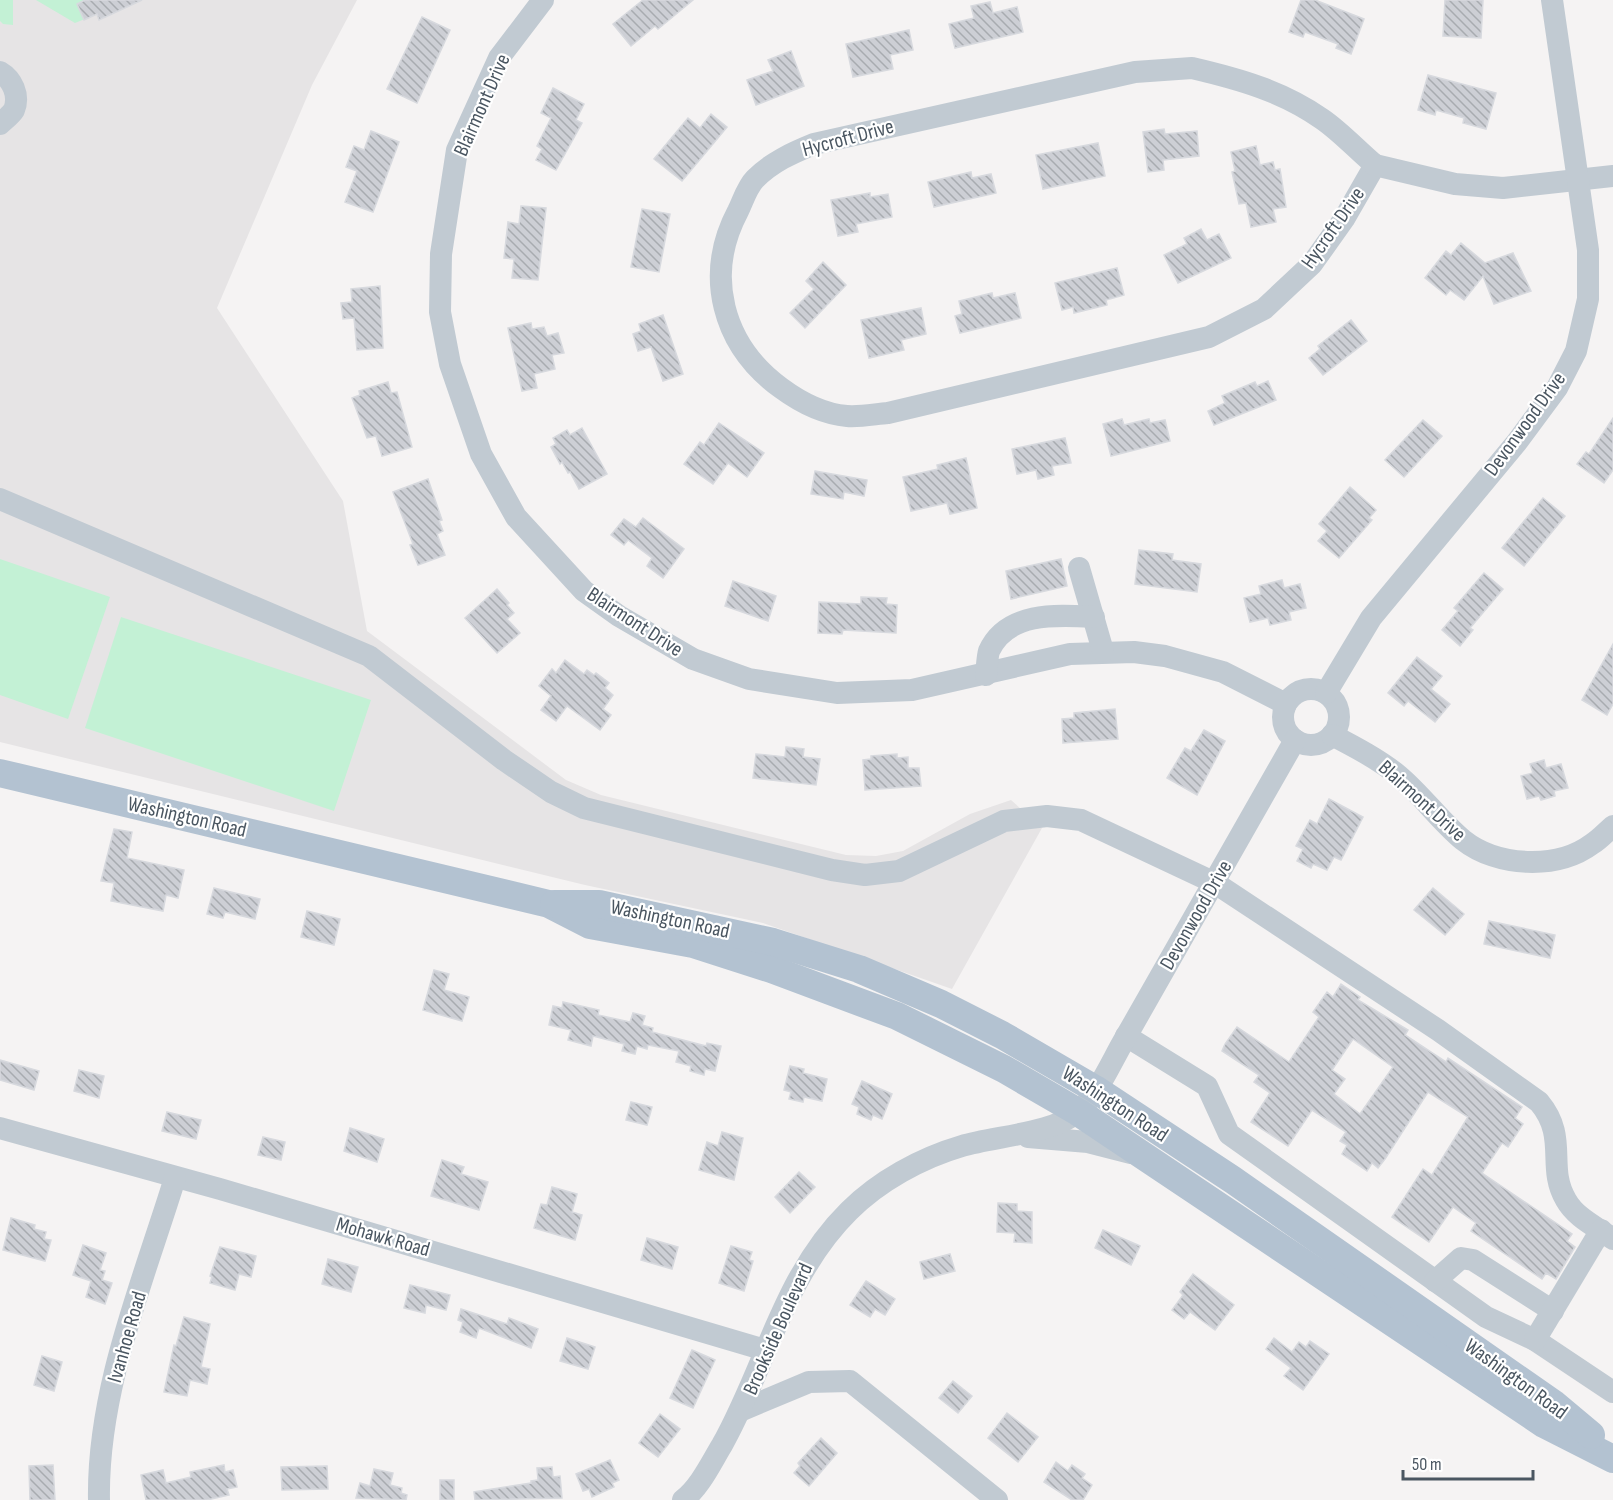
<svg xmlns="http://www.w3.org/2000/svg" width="1613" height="1500" font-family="'Sofia Sans Condensed',sans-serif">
<defs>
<pattern id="building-back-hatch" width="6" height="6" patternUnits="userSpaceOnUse" patternTransform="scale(1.5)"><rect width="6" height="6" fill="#cdcfd5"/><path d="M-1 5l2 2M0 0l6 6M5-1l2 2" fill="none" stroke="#a8abb0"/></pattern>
</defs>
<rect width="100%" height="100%" fill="#f5f3f3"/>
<polygon fill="#e6e4e5" points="0,0 357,0 312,85 217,308 343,501 367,631 566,780 601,795 846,855 876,856 903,851 970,814 1011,800 1042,828 952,989 763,923 585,885 0,742"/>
<g fill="#c3f1d5">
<polygon points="0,0 13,0 13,25 3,24 0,21"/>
<polygon points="36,0 93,0 97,14 75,23"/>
<polygon points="0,559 110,597 68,719 0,695"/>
<polygon points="121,617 371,700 334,811 85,728"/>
</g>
<g fill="url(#building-back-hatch)" stroke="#d7d9de" stroke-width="1.5" fill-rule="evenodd">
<polygon points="85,0 142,0 99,20 97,14 84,20 77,4"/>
<polygon points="643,0 693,0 658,29 655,26 631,46 613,24"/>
<polygon points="1301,0 1315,0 1364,19 1351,54 1336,48 1338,44 1305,32 1303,37 1289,32"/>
<polygon points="1445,0 1483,0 1481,38 1443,36"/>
<polygon points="990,2 993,13 1017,7 1023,32 955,48 949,24 974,18 971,6"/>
<polygon points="422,17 450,30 417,103 387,89"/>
<polygon points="909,30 913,50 890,55 893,69 853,77 846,44"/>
<polygon points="791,51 804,86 756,105 747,80 773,71 768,60"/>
<polygon points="1428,75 1496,93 1486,129 1463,123 1464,118 1436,110 1435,115 1418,110"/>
<polygon points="553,88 584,104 576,120 582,123 556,170 536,160 542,149 537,146 551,118 541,113"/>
<polygon points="711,114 727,127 682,181 654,159 688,118 700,128"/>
<polygon points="1164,129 1165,134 1197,131 1199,156 1163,160 1164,170 1148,172 1143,132"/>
<polygon points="371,131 399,142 373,212 345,202 357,171 346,167 354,146 364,150"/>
<polygon points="1098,143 1105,176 1043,189 1036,155"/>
<polygon points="1256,146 1260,165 1273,162 1275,170 1280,169 1286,207 1273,209 1276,222 1251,227 1246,203 1239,204 1232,172 1235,171 1231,152"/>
<polygon points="971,172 972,178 991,174 996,193 934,207 928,182"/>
<polygon points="870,193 870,197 888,194 892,217 856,224 858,232 838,236 831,200"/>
<polygon points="521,206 546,208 538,280 512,278 514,259 504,258 508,222 519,224"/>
<polygon points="642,209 670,214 659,272 631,267"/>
<polygon points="1201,229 1207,240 1219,234 1231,258 1178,283 1164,255 1187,244 1184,238"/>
<polygon points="1461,243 1485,263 1513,253 1531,291 1494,304 1483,276 1464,300 1450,290 1446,295 1425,278 1446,251 1451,255"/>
<polygon points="823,262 846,285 805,328 790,313 814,289 806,281"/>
<polygon points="1117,268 1124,295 1106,300 1107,305 1074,313 1073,307 1062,310 1055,283"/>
<polygon points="380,286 383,348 357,350 354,318 343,319 341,303 352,302 351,289"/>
<polygon points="992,293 993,298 1015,293 1021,318 960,333 955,316 962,314 959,301"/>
<polygon points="921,308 926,334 901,340 904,350 869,358 861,320"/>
<polygon points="663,315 683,374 663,381 651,347 638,351 633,334 641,331 639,324"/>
<polygon points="1351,320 1367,341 1323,375 1309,358 1320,349 1318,346"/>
<polygon points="531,323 532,329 544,327 547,336 558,333 564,353 552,355 555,369 534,374 537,388 522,391 508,328"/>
<polygon points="1268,381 1276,400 1214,425 1208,411 1225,403 1222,396 1255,382 1257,386"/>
<polygon points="388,382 391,393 397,392 412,447 382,456 376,436 367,438 352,398 360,395 359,391"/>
<polygon points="1613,418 1613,470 1604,483 1577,464 1586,452 1589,454"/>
<polygon points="1122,419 1124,425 1149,419 1150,423 1165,420 1170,441 1111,456 1103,424"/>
<polygon points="1423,420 1442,436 1404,477 1385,460"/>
<polygon points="719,423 764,453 747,477 728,463 713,484 684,464 700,442 704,445"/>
<polygon points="582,428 607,474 579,489 570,472 568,473 562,462 560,464 551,447 556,444 553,438 567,430 570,435"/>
<polygon points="1065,438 1071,463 1052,466 1054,475 1038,479 1036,470 1017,474 1012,449"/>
<polygon points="966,458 977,508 950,514 947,503 911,511 903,477 938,469 937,465"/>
<polygon points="815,471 867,480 864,496 844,492 843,499 811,494"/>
<polygon points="428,479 442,520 439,521 443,531 437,534 445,555 418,565 410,545 413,544 393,492"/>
<polygon points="1350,487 1376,510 1369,518 1372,520 1339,558 1318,541 1327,531 1319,524"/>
<polygon points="1543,498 1565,516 1524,566 1502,548"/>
<polygon points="643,518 684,549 663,578 647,566 652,558 628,540 624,545 611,535 624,519 636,527"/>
<polygon points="1139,550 1173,554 1172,560 1201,564 1197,592 1135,584"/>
<polygon points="1061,559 1067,586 1011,599 1006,571"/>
<polygon points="1484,573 1503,589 1470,628 1473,630 1460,646 1442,630 1458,611 1454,608"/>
<polygon points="1282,580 1284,588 1300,584 1306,608 1289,612 1291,620 1270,625 1268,618 1250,622 1244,598 1261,594 1259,586"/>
<polygon points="733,581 776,596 768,621 725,606"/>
<polygon points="497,589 509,603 507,605 514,613 507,619 520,633 497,653 465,618"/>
<polygon points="861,597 887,598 886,604 897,605 896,633 843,630 842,634 818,633 819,602 861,604"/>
<polygon points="1613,644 1613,704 1607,715 1582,700"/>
<polygon points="1417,657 1442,676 1431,689 1450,704 1435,722 1408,701 1404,706 1388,693"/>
<polygon points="565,660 584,674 587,670 594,675 596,673 609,683 605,688 613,695 603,709 611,715 600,730 567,706 556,721 541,710 551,696 539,686 552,669 556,673"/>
<polygon points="1115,709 1118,739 1063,743 1062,719 1074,718 1074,713"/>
<polygon points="1204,730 1225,741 1197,795 1167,778 1185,748 1191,751"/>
<polygon points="786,747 804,749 803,757 820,759 816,785 753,778 756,754 785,757"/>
<polygon points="897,754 897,758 908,757 908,768 919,768 921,786 865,790 863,760 871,759 871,756"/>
<polygon points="1544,760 1546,768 1561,764 1568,788 1554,791 1555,796 1541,800 1539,796 1527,799 1521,776 1533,773 1530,764"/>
<polygon points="1329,799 1363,817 1341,860 1334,857 1327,870 1313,864 1311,868 1297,861 1303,849 1296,846 1310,820 1317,824"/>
<polygon points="114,829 132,832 127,858 184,870 178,898 166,895 163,911 111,901 114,883 101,881"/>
<polygon points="214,888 260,899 255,919 225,912 223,918 207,914"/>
<polygon points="1433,888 1464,914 1445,935 1414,910"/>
<polygon points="307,911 340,919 334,945 301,937"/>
<polygon points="1489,921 1555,935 1550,958 1484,944"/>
<polygon points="434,970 449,974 444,990 469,997 462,1021 423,1010"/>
<path d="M1341,984L1360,997L1358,1000L1408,1030L1405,1035L1446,1062L1448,1058L1522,1107L1515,1118L1523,1124L1508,1147L1502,1143L1482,1173L1572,1234L1567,1241L1575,1247L1556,1279L1546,1273L1542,1279L1471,1231L1476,1223L1453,1207L1429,1242L1392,1217L1423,1169L1432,1175L1468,1117L1428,1092L1385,1159L1378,1168L1372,1163L1367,1171L1342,1154L1347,1145L1340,1141L1346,1132L1312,1110L1288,1146L1251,1122L1270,1093L1254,1082L1259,1075L1222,1051L1225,1044L1237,1027L1289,1062L1319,1017L1313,1012L1327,992L1333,997ZM1353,1039L1393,1067L1360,1114L1334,1094L1345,1079L1332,1070Z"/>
<polygon points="563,1002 599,1010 598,1015 630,1022 633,1013 645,1016 642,1025 653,1028 652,1032 706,1046 707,1043 721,1046 715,1071 705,1069 704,1075 690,1071 691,1066 676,1062 679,1051 648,1045 647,1049 637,1046 635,1054 622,1051 624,1044 593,1036 591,1046 568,1040 571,1030 549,1025 553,1006 562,1008"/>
<polygon points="0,1060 39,1071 34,1090 0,1080"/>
<polygon points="790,1066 804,1069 803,1073 827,1079 822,1101 804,1097 803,1102 789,1099 791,1092 784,1090"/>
<polygon points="79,1070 104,1076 99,1098 74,1091"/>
<polygon points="862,1081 892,1094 882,1119 873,1115 871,1120 857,1114 859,1107 852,1104"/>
<polygon points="631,1102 652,1107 647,1125 626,1120"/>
<polygon points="167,1112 201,1120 196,1139 162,1131"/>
<polygon points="350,1128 384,1139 377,1162 344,1151"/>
<polygon points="722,1132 743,1138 734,1180 699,1170 707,1142 718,1146"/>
<polygon points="263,1137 285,1142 281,1160 258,1155"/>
<polygon points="442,1160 464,1167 461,1174 488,1182 479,1210 431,1196"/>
<polygon points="799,1172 815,1187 790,1213 775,1197"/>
<polygon points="552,1187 577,1194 572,1212 582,1215 575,1240 534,1228 541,1204 547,1205"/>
<polygon points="998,1203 1017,1204 1017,1211 1032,1212 1032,1243 1014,1242 1015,1233 997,1232"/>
<polygon points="11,1218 35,1225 34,1229 46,1232 44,1239 51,1240 45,1261 3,1250"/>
<polygon points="1103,1230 1140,1246 1131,1265 1095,1248"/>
<polygon points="647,1238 678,1247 672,1269 641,1260"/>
<polygon points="83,1245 106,1253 100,1270 105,1271 102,1280 112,1283 105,1304 86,1297 91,1281 73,1275"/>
<polygon points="731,1246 752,1252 749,1260 753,1261 744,1291 719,1283"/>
<polygon points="220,1247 256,1256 251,1277 239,1274 235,1290 210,1283 212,1277 210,1276"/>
<polygon points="950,1254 955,1271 924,1279 920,1262"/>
<polygon points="328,1259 358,1267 351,1292 322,1284"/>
<polygon points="1193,1274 1234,1305 1215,1330 1190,1312 1184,1319 1172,1310 1183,1295 1180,1292"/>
<polygon points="866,1281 895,1299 885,1315 875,1309 870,1317 850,1305"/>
<polygon points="410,1285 450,1295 446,1310 426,1305 425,1313 404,1308"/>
<polygon points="461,1309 507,1324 509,1318 538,1329 531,1348 479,1328 476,1338 460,1332 463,1322 458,1320"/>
<polygon points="184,1317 210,1324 201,1367 210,1369 207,1384 190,1380 187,1396 164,1392 174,1345 176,1346"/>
<polygon points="567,1338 595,1347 588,1369 560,1361"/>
<polygon points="1274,1338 1292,1352 1299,1342 1306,1347 1310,1341 1329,1354 1303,1390 1284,1376 1291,1368 1266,1349"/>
<polygon points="692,1350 715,1360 693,1408 670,1398"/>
<polygon points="42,1356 62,1362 54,1391 34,1385"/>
<polygon points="953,1381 972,1396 958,1413 939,1398"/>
<polygon points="1007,1413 1038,1437 1018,1462 988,1438"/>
<polygon points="660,1414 680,1429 658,1457 639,1443"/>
<polygon points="821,1438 837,1453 809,1486 794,1473 800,1466 798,1463"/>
<polygon points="610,1460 619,1480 612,1483 614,1487 592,1497 589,1489 583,1491 576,1474"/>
<polygon points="1056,1462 1068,1471 1072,1465 1085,1474 1082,1478 1092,1485 1083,1500 1072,1500 1044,1482"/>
<polygon points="53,1465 55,1500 30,1500 29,1466"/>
<polygon points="224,1465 225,1472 233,1470 237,1487 227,1489 229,1495 207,1500 146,1500 141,1475 163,1470 166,1483 191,1477 190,1472"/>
<polygon points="327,1466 328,1489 282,1490 281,1467"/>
<polygon points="552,1467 553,1477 560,1476 562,1498 475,1500 474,1492 531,1483 531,1481 538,1480 537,1468"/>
<polygon points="374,1469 393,1473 390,1485 402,1488 401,1493 407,1495 406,1500 356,1498 360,1483 370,1486"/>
<rect x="440" y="1480" width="14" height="20"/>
</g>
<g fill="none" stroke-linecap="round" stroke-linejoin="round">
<g stroke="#c1cad2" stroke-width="22">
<polyline points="543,0 499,58 457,150 441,254 440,312 450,364 481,454 516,517 584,591 619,616 693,659 749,679 837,693 912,690 1070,654 1134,652 1165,656 1223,672 1286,704"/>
<path d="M1192,68C1239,79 1282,91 1322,119C1341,132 1357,150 1375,165L1344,219L1312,264L1264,309L1209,337L888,413C875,414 861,417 847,416C823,414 800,402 781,388C722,345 704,275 738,211C743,201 747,187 755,179C772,162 792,153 814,144L1135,72Z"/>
<path d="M0,72C12,79 20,95 14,110C11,115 4,120 0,124"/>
<polyline points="1375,165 1455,184 1503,188 1613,176"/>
<path d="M0,499L369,656L504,760L551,792L584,808L832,870L865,875L899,871L1004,821L1047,816L1081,820L1215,883L1438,1030L1539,1102C1569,1138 1546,1166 1566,1200C1576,1218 1597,1227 1613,1239"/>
<polyline points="1079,568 1103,651"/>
<path d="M986,675C987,668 987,658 989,651C1007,611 1058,615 1094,617"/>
<circle cx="1311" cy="717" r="28"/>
<polyline points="1326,693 1371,618 1517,442 1557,388 1576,351 1588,299 1588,250 1552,0"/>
<path d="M1332,735C1355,747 1378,759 1398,775C1422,795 1440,821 1463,840C1497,867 1557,870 1592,844C1600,839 1606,832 1613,826"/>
<polyline points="1126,1036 1207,1086 1229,1134 1486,1317 1535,1340 1613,1392"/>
<polyline points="0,1128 220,1189 765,1350"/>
<polyline points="1028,1137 1088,1142 1131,1153"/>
<polyline points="1435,1281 1461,1258 1473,1260 1553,1311"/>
<polyline points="1535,1340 1601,1230"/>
<polyline points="742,1410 809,1382 850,1381 997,1500"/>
<path d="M99,1500C97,1390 143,1282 175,1178"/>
<path d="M683,1500C700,1487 711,1463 722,1445C766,1367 783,1276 849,1211C879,1181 921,1158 962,1146C994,1136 1054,1134 1079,1111C1098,1093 1110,1065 1123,1042L1295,740"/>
</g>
<g stroke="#b3c2d1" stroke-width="28">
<polyline points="0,773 549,904 590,925 693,944 771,969 897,1016 1004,1069 1078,1112 1544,1424 1613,1459"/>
<polyline points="554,904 599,904 773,942 859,969 941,1004 1002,1035 1095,1089 1233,1180 1554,1404 1591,1435"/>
</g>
</g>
<g text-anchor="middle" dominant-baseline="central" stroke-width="4.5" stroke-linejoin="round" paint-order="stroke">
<g font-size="21" fill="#4a5661" stroke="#fff">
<text transform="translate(482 105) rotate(-66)">Blairmont Drive</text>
<text transform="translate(848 138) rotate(-15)">Hycroft Drive</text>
<text transform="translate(1333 228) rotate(-55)">Hycroft Drive</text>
<text transform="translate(1525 424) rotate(-54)">Devonwood Drive</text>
<text transform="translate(635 622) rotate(33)">Blairmont Drive</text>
<text transform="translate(1422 801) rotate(42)">Blairmont Drive</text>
<text transform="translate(187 817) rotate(13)">Washington Road</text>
<text transform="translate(1196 915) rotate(-60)">Devonwood Drive</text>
<text transform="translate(670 919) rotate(12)">Washington Road</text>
<text transform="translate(1115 1104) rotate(33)">Washington Road</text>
<text transform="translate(383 1237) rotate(16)">Mohawk Road</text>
<text transform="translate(778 1329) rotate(-66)">Brookside Boulevard</text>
<text transform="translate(127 1337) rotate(-74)">Ivanhoe Road</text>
<text transform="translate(1516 1379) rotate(36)">Washington Road</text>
</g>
</g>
<path d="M1403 1470v9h130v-9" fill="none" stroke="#4a5661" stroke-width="3"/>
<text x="1412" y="1470" font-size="18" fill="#4a5661" stroke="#ffffff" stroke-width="4.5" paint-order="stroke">50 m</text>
</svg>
